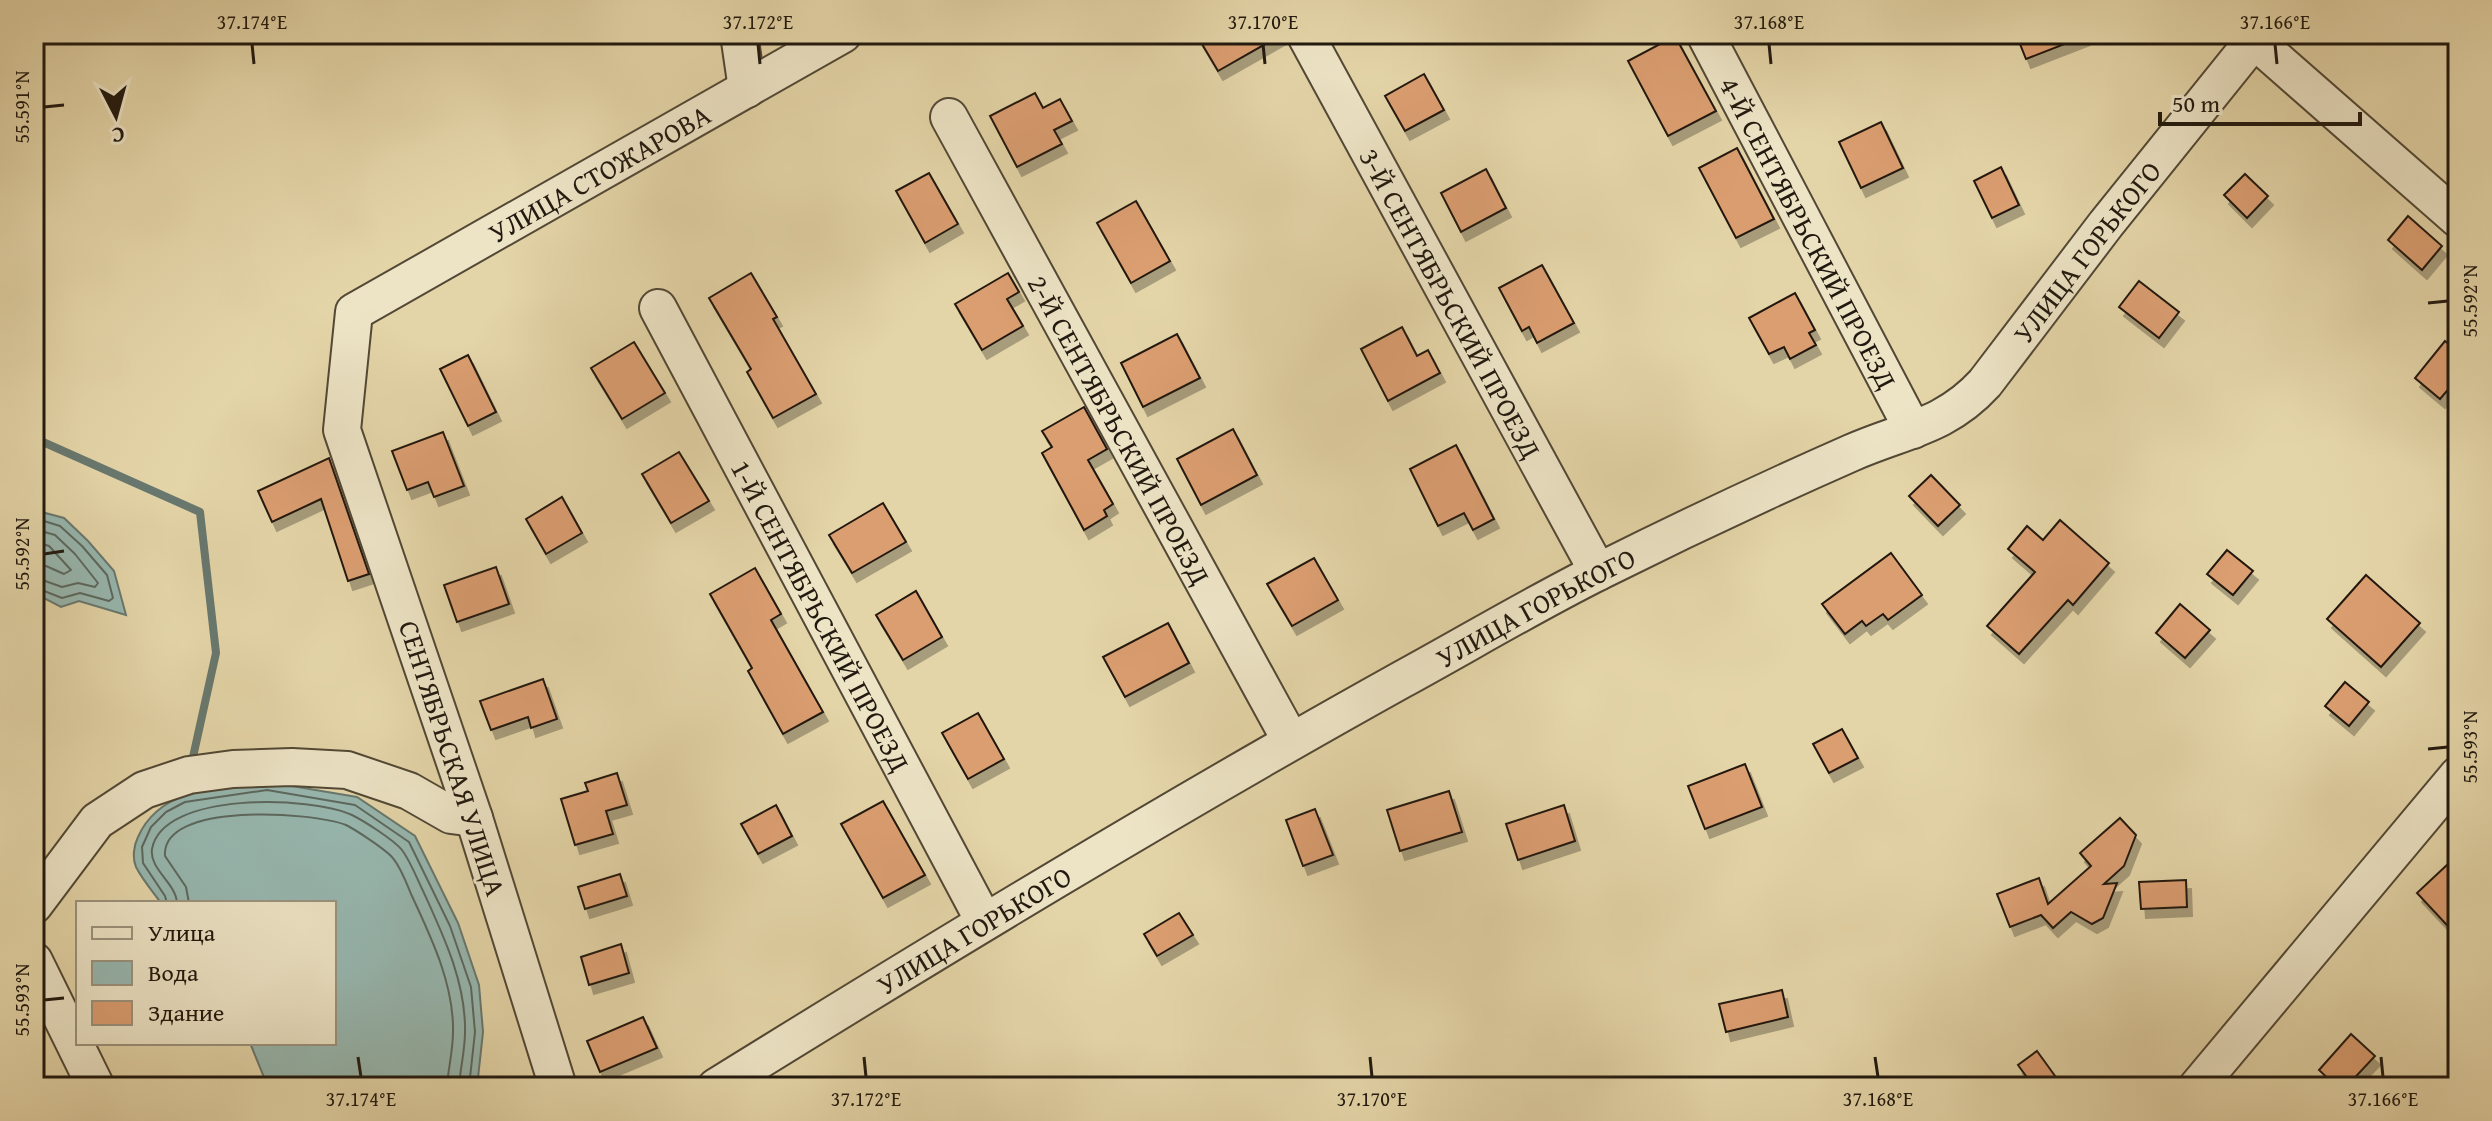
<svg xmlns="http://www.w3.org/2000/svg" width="2492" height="1121" font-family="'Gentium Book Plus',serif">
<defs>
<filter id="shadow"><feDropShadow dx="5" dy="9" stdDeviation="0" flood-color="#0004"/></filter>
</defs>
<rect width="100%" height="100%" fill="#e4d5a8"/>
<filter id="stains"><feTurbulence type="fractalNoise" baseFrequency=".0025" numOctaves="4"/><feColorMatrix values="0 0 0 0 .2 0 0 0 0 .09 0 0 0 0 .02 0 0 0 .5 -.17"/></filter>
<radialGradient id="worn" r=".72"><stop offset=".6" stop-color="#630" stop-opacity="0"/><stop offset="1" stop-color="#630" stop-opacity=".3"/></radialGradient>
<g fill="#97b7af" stroke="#68786f" stroke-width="2">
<polygon points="34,510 64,518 88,541 114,571 126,615 79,601 61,607 34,593"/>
<path d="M268,782L357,797L415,836L458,923L479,985L483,1032L477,1087H268L250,1043H334V903H161C153,892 142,879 136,867C132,858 134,845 138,837C160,787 220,787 268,782Z"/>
</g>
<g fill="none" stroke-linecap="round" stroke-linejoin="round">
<g stroke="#5c685f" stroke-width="2">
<polyline points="34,518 60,526 82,546 107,575 113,598 109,601 80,593 62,598 34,587"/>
<polyline points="34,529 55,535 75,554 98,583 95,587 78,583 62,587 34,577"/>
<polyline points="34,541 49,546 71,570 64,574 46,566 34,565"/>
<polyline points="167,903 165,896 143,863 142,847 151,827 166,812 185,802 267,790 355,805 409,842 450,926 471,987 475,1032 469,1087"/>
<path d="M177,903C176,883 149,869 152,849C162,791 312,796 352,815C364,821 394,840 402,850C411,862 417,879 424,893C444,937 466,983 465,1032C465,1051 460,1069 459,1087"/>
<path d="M189,903L186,887L165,856C161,801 313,812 346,825C356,830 383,848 391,856C400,865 406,882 411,894C431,937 454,984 453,1032C453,1051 448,1069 447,1087"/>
</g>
<polyline stroke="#68786f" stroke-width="8" points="34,438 200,512 216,653 191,766"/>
</g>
<g fill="#db9e71" stroke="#21190f" stroke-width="2" filter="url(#shadow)">
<polygon points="1196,34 1283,34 1218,71"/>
<polygon points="2016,34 2085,34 2085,36 2026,59"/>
<polygon points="1675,36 1716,111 1668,136 1628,61"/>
<polygon points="1424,74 1444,110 1405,131 1385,96"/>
<polygon points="1035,93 1043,108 1060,99 1072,121 1054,130 1062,144 1017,167 990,116"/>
<polygon points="1881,122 1903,168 1861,188 1839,142"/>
<polygon points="1737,148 1774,219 1736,238 1699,168"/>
<polygon points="2001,167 2019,205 1992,218 1974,181"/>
<polygon points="1486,169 1506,208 1461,232 1441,193"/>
<polygon points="929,173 958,224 925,243 896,191"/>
<polygon points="2245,174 2268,196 2247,218 2224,195"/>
<polygon points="1136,201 1170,261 1131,283 1097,223"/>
<polygon points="2408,216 2442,246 2422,270 2388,240"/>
<polygon points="1542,265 1574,323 1537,343 1529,327 1522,331 1499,288"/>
<polygon points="751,273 777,317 773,319 816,394 773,418 747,372 751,369 709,298"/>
<polygon points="1008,273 1019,292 1007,299 1023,326 982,350 955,304"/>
<polygon points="2139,281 2179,312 2159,338 2119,307"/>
<polygon points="1795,293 1815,330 1809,333 1816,345 1790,359 1784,347 1769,354 1749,318"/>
<polygon points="1402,327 1417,356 1428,350 1440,373 1388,401 1361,349"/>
<polygon points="1177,334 1200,378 1143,407 1121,363"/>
<polygon points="2445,341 2458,352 2458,378 2440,399 2415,378"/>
<polygon points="634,342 665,393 622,419 591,368"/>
<polygon points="468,355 496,412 468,426 440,369"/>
<polygon points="1084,407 1107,449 1088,460 1113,504 1104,510 1107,516 1084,530 1042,453 1052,447 1042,431"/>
<polygon points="1233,429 1257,475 1201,505 1177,459"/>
<polygon points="443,432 464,486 434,497 428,482 407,490 392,451"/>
<polygon points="1456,445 1494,519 1473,530 1464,513 1438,526 1410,469"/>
<polygon points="679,452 709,501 671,523 642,474"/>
<polygon points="329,458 369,574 348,581 321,499 272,522 258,491"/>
<polygon points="1931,475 1960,505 1938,526 1909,496"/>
<polygon points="562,497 582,533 546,554 526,519"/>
<polygon points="883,503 906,542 852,573 829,535"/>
<polygon points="2060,520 2109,563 2073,605 2068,600 2019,654 1987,626 2035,572 2008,549 2027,526 2043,540"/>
<polygon points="2227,550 2253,571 2233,595 2207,574"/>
<polygon points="1891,553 1922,595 1888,620 1883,614 1866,626 1862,621 1845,634 1822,604"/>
<polygon points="1314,558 1338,600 1292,626 1267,584"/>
<polygon points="496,567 509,604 457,622 444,585"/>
<polygon points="755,568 781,614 771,620 823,712 783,734 748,671 752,668 710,594"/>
<polygon points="2366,575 2420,623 2381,667 2327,619"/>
<polygon points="916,591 942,637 903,660 876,615"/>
<polygon points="2180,604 2210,630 2185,658 2156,633"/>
<polygon points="1168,623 1189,663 1125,697 1103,657"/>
<polygon points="543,679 557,719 531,728 528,717 491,730 480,701"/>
<polygon points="2345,682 2369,702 2349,726 2325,706"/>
<polygon points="978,713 1004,759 968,779 942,733"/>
<polygon points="1842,729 1858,758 1829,773 1813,744"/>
<polygon points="1745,764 1762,807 1705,829 1688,786"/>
<polygon points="617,773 627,805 606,811 613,834 575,845 561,799 588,791 585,783"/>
<polygon points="1449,791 1462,832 1400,851 1387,810"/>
<polygon points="883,801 925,875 883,898 841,824"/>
<polygon points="776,805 792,836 758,854 741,824"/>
<polygon points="1564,805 1575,841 1518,860 1506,824"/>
<polygon points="1315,809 1333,855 1303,866 1286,820"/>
<polygon points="2120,818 2136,835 2124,866 2104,884 2117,883 2103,918 2092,924 2071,912 2053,928 2041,915 2010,927 1997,894 2039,878 2048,904 2091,866 2080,853"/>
<polygon points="2448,864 2458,875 2458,937 2417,893"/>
<polygon points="620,874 627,896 585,909 578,887"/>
<polygon points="2186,880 2187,907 2141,909 2139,882"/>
<polygon points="1179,913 1193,935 1157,956 1144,934"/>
<polygon points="621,944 629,973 589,985 581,957"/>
<polygon points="1782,990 1788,1017 1726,1032 1719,1004"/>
<polygon points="643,1017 657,1048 600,1072 587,1041"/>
<polygon points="2351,1034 2375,1056 2346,1087 2337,1087 2319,1070"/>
<polygon points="2037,1051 2063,1087 2034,1087 2018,1065"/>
</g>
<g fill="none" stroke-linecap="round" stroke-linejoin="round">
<defs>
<g id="minor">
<polyline points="739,34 747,89"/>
<path id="s1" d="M1305,34L1598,572"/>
<path id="s2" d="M1705,34L1913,430"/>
<polyline points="2254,40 2458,219"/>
<path id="s3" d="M949,117L1291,741"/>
<path id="s4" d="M658,308L984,921"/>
<polyline points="34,905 97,821 144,790 189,775 233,769 292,767 347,770 409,791 451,815 474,818"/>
<polyline points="34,961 96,1087"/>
<path id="s5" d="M558,1087L474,818L342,430L354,312L843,34"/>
<path id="s6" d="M716,1087C942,947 1169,809 1401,680C1467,644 1532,605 1600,571C1682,530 1767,490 1851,453C1903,430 1945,427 1985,383L2106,224L2259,34"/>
<polyline points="2197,1087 2458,775"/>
</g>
</defs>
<use href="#minor" stroke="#524835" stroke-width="40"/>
<use href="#minor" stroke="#ede4c6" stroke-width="36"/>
</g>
<path fill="none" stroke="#21190f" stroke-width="3" d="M252,44L254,64M758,44L760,64M1263,44L1265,64M1769,44L1771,64M2275,44L2277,64M44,107L64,105M2428,303L2448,301M44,554L64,551M2428,749L2448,747M44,1000L64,998M358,1057L361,1077M864,1057L866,1077M1370,1057L1372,1077M1875,1057L1878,1077M2381,1057L2383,1077"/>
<g text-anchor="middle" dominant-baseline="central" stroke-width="6" stroke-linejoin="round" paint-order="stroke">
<g font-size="28" fill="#21190f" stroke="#ede4c6">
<text stroke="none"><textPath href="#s5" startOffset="1092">УЛИЦА СТОЖАРОВА</textPath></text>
<text stroke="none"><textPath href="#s2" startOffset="224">4-Й СЕНТЯБРЬСКИЙ ПРОЕЗД</textPath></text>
<text stroke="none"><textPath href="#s6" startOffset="1620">УЛИЦА ГОРЬКОГО</textPath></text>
<text stroke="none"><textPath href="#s1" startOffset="306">3-Й СЕНТЯБРЬСКИЙ ПРОЕЗД</textPath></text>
<text stroke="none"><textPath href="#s3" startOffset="356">2-Й СЕНТЯБРЬСКИЙ ПРОЕЗД</textPath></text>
<text stroke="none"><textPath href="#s6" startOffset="950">УЛИЦА ГОРЬКОГО</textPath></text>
<text stroke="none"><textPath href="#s4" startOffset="348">1-Й СЕНТЯБРЬСКИЙ ПРОЕЗД</textPath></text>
<text transform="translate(453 758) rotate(72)">СЕНТЯБРЬСКАЯ УЛИЦА</text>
<text stroke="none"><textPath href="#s6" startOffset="302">УЛИЦА ГОРЬКОГО</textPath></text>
</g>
</g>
<rect width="2492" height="1121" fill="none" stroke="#e4d5a8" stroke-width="88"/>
<rect x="76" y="901" width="260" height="144" fill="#ede4c6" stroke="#9b937d" stroke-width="2"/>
<rect x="92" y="927" width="40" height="12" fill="#ede4c6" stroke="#9b937d" stroke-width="2"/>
<text x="148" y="941" font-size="24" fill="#21190f">Улица</text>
<rect x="92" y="961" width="40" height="24" fill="#97b7af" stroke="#9b937d" stroke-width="2"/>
<text x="148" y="981" font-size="24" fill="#21190f">Вода</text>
<rect x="92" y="1001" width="40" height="24" fill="#db9e71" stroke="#9b937d" stroke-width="2"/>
<text x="148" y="1021" font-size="24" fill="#21190f">Здание</text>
<g transform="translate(116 116) rotate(174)" stroke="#ede4c6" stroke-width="6" paint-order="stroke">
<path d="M0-6L14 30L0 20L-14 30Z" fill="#21190f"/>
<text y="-12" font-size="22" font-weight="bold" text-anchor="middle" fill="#21190f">С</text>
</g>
<path d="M2160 112v12h200v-12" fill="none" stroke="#21190f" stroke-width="4"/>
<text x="2172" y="112" font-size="24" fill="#21190f" stroke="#ede4c6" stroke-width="6" paint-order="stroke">50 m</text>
<rect x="44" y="44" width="2404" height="1033" fill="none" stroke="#21190f" stroke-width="3"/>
<g font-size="20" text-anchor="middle" fill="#21190f">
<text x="252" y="29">37.174°E</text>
<text x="758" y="29">37.172°E</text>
<text x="1263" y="29">37.170°E</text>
<text x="1769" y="29">37.168°E</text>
<text x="2275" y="29">37.166°E</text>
<text transform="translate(22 107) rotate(-90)" y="7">55.591°N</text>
<text transform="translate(2470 301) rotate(-90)" y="7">55.592°N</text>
<text transform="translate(22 554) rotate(-90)" y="7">55.592°N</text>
<text transform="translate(2470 747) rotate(-90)" y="7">55.593°N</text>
<text transform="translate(22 1000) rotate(-90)" y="7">55.593°N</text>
<text x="361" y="1106">37.174°E</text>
<text x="866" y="1106">37.172°E</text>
<text x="1372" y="1106">37.170°E</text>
<text x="1878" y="1106">37.168°E</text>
<text x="2383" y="1106">37.166°E</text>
</g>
<rect width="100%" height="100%" filter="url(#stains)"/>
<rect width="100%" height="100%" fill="url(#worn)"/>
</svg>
